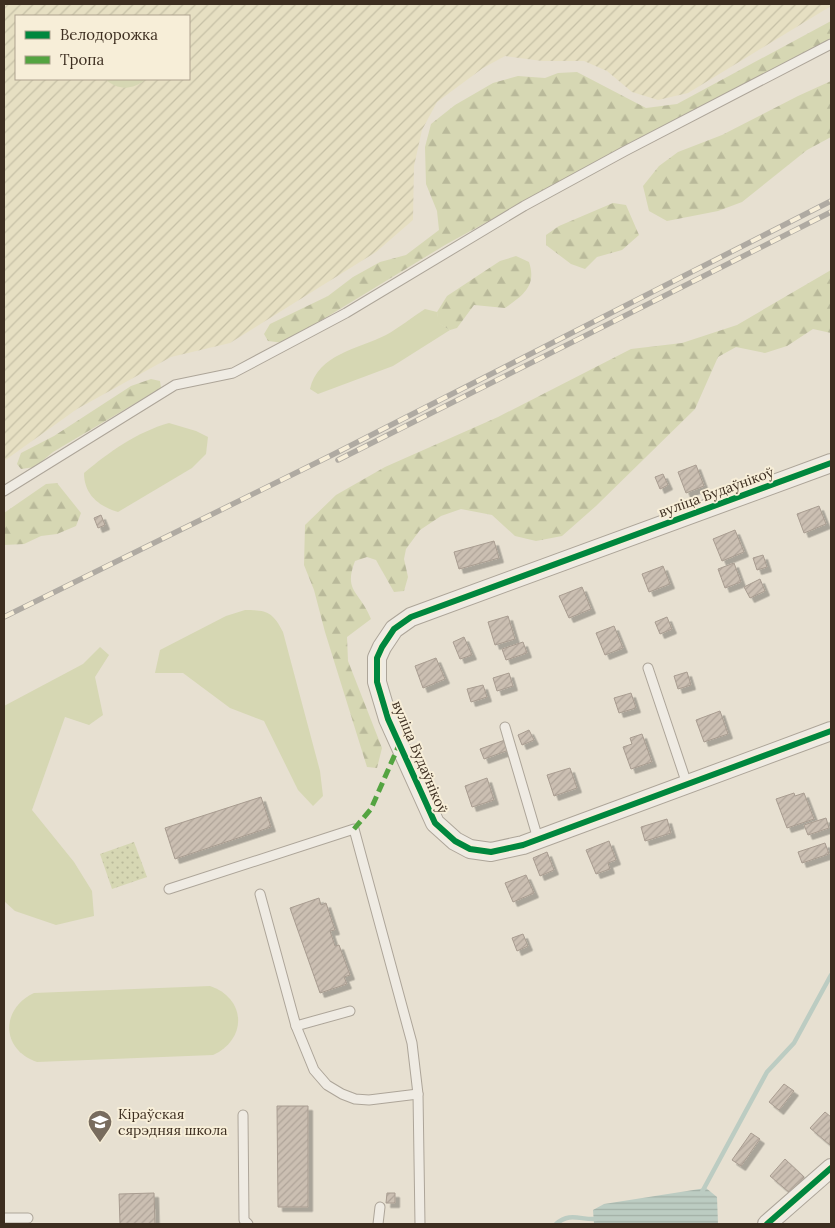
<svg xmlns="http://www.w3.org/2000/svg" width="835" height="1228" font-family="Lora,serif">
<defs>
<pattern id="farmland-furrows" width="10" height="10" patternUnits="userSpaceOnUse" patternTransform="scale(1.25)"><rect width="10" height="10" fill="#e6dfc2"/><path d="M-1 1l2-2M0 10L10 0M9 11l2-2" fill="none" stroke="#c6c0a6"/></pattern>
<pattern id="forest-firs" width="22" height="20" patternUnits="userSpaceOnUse" patternTransform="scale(1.25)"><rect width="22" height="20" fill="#d6d7b3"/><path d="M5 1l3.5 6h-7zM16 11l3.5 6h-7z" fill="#b9b99a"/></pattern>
<pattern id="park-dots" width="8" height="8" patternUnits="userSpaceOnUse" patternTransform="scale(1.25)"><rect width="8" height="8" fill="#d6d7b3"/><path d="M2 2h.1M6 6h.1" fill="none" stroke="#b9b99a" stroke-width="1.8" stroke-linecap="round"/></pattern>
<pattern id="water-rules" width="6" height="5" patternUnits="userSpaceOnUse" patternTransform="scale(1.25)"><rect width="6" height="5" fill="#bcccc2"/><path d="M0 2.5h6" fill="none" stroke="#a2b0a6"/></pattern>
<pattern id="building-hatch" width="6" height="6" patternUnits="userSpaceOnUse" patternTransform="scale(1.25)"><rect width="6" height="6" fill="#cbbfb2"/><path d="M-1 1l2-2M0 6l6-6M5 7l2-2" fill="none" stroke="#afa499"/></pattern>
<filter id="shadow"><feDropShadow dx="4.5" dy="4.5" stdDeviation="0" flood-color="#0004"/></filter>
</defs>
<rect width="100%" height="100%" fill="#e7e0d1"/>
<path fill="url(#farmland-furrows)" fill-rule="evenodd" d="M4,4H831V6L688,93L658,100L632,92L607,71L584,61H542L505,56L483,68L437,102L422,130L414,166L413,220L376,252L230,343L171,357L77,409L4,461ZM16,16H189V79H16Z"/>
<g fill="#d6d7b3">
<path d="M105,79H146C133,90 118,91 105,79Z"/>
<path d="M425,309L437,312L439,323L450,330L393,366L318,394L310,389C318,354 358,349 386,335C399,328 412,317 425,309Z"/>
<path d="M169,423L196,431L208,437L206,454L192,468L118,512C98,506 84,494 84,473C109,452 137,432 169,423Z"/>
<path d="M245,610C267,610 273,612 283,632L320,771L323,796L313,806L298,790L264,721L230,708L183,673H155L160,650L226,616Z"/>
<polygon points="100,647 109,655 95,677 103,715 89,725 65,717 32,810 74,862 92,891 94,916 56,925 15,911 4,901 4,706 83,664"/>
<path d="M210,986C246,998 248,1039 213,1055L37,1062C1,1050 0,1009 34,993Z"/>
</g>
<g fill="url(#forest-firs)">
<polygon points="831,21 831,39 632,142 445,245 284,343 268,341 264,334 270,324 328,296 353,277 380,262 406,255 439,230 437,211 426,184 425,147 431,124 455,105 493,83 518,76 545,78 558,73 577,72 646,108 677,104"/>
<polygon points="831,81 831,137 807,150 742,202 718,211 667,221 649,211 643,186 659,166 678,152 722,135 798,96"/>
<polygon points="613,203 626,205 639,235 622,250 597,257 585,269 571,264 546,245 546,235 559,226"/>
<path d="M516,256L529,262C537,286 523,295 505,308L474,305L457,328L450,330L438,323L437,312L447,296L500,261Z"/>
<path d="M831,270V333L813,329L787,346L765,353L736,347L718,357L695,409L596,506L562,536L536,541L515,536L492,515L461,509L441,516L420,530L406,549L404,559L408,577L404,591L394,592L376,560L367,557L355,561C343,592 360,591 371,619L347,637L348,661L382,748L377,768L367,767L325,632L314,590L304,565L305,525L336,495L385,467L498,417L631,349L682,343L737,325Z"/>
<polygon points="151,379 160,381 161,388 53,452 35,467 21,469 17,464 21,453 54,436 131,386"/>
<polygon points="57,483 81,513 76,526 57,534 41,536 24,544 4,545 4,513 46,484"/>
</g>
<polygon fill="url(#park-dots)" points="134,842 147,877 112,889 100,854"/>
<polygon fill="url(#water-rules)" points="706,1188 717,1197 718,1224 594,1224 593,1210 604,1204"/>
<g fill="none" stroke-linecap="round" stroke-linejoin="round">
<g stroke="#bcccc2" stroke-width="4.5">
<polyline points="702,1192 767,1072 794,1043 831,975"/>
<path d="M556,1224C570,1212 580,1220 596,1219"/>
</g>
</g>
<g fill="url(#building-hatch)" stroke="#a89c90" filter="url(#shadow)">
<polygon points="696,465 704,486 686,493 678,472"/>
<polygon points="663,474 668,485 660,489 655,477"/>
<polygon points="819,506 826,524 804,533 797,514"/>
<polygon points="101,515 105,525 98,528 94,518"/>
<polygon points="735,530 744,552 722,561 713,539"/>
<polygon points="494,541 499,558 459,569 454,552"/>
<polygon points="763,555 767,567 757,570 753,558"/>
<polygon points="734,563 741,582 725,588 718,569"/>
<polygon points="663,566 670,584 649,592 642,574"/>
<polygon points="760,579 765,591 750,598 744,587"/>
<polygon points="582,587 591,609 569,618 559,596"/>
<polygon points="508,616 515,639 495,645 488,622"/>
<polygon points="667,617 672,629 660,634 655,622"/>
<polygon points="614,626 623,648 605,655 596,633"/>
<polygon points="464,637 472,655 460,659 453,642"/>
<polygon points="523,642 527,653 506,660 502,649"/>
<polygon points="436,658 445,679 423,688 415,666"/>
<polygon points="687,672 691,685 678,689 674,676"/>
<polygon points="509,673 513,686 497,691 493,678"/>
<polygon points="483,685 487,697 471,702 467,689"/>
<polygon points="631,693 636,708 619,713 614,698"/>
<polygon points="720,711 728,734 704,742 696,720"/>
<polygon points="529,730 534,740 522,745 518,735"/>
<polygon points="642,734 652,762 631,769 623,747 632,744 630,738"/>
<polygon points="505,740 509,750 484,759 480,749"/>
<polygon points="570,768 577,788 554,796 547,775"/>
<polygon points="487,778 494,800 472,807 465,786"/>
<polygon points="794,793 795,796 804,793 814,819 787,828 776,799"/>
<polygon points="261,797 271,827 175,859 165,828"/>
<polygon points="826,818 829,828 808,835 804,825"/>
<polygon points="667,819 671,833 645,841 641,827"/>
<polygon points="609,841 616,860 608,863 610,869 596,874 586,850"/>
<polygon points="825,843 829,854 802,863 798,852"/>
<polygon points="547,852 554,870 540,876 533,858"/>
<polygon points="526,875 534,893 513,902 505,883"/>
<polygon points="319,898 321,905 326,903 335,930 330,931 335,946 339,945 350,975 344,977 347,984 320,993 290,908"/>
<polygon points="523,934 528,946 517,951 512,938"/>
<polygon points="784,1084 794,1091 779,1110 769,1102"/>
<polygon points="277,1106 308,1106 308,1207 278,1207"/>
<polygon points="825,1112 831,1117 830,1145 810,1128"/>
<polygon points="751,1133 760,1139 741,1166 732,1160"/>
<polygon points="785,1159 804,1177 790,1193 770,1176"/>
<polygon points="154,1193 155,1224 120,1224 119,1194"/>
<polygon points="387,1193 395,1193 395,1203 386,1203"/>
</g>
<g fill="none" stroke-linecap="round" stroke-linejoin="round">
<defs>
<g id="lane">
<polyline points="4,491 175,385 233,373 346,313 524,206 625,151 831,44"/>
<polyline points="648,668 687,784"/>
<polyline points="505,727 538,839"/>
<polyline points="169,889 354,829 412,1043 418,1094 420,1224"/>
<polyline points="260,894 296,1026 314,1070 327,1085 342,1094 355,1099 369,1100 418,1094"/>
<polyline points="296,1026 350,1011"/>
<polyline points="243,1115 244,1220 248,1224"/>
<polyline points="4,1218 28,1218"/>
<polyline points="378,1224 380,1207"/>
</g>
<g id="street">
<polyline points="831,463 411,617 394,629 382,647 377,658 377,682 388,719 435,823 455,841 470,849 491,852 523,845 831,731"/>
<polyline points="767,1224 831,1168"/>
</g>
</defs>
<use href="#lane" stroke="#ada599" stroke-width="11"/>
<use href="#street" stroke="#ada599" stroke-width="20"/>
<use href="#lane" stroke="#efebe3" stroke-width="9"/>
<use href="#street" stroke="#efebe3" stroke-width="18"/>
<defs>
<g id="rail">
<polyline points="338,460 831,212"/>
<polyline points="4,617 332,455 831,201"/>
</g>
</defs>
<use href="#rail" stroke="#afaaa2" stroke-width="5.5"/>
<use href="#rail" stroke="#f7eed8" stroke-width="4" stroke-dasharray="11" stroke-linecap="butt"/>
<polyline stroke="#54a441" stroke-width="5" stroke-dasharray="10 5" stroke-linecap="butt" points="354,829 371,809 399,745"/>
<defs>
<g id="cycleway">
<polyline points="831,463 411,617 394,629 382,647 377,658 377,682 388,719 435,823 455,841 470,849 491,852 523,845 831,731"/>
<polyline points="767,1224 831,1168"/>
</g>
</defs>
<use href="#cycleway" stroke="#f7eed8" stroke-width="9"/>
<use href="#cycleway" stroke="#00873e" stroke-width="6"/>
</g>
<defs>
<symbol id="school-pin" viewBox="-11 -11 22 30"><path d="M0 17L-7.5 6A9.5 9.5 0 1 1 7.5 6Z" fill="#786c5e" stroke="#f7eed8"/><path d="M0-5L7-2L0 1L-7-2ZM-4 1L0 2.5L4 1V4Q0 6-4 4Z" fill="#fff"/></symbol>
</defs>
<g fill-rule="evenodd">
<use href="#school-pin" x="86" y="1108" width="28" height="38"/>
</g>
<g text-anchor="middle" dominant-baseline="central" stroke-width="4" stroke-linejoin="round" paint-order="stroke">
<g font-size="14" fill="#3d2e20" stroke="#f7eed8">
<text transform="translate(716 492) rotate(-20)">вуліца Будаўнікоў</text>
<text transform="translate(420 757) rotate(67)">вуліца Будаўнікоў</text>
</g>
<g font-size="14" fill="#3d2e20" stroke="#f7eed8" text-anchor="start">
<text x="118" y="1114">Кіраўская<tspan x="118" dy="16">сярэдняя школа</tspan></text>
</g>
</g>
<rect width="835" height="1228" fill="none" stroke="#3d2e20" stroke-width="10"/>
<rect x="15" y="15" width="175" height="65" fill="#f7eed8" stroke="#ada18e"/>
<rect x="25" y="31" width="25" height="8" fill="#00873e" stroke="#ada18e"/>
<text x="60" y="40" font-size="15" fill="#3d2e20">Велодорожка</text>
<rect x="25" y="56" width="25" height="8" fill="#54a441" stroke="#ada18e"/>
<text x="60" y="65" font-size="15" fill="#3d2e20">Тропа</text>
</svg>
